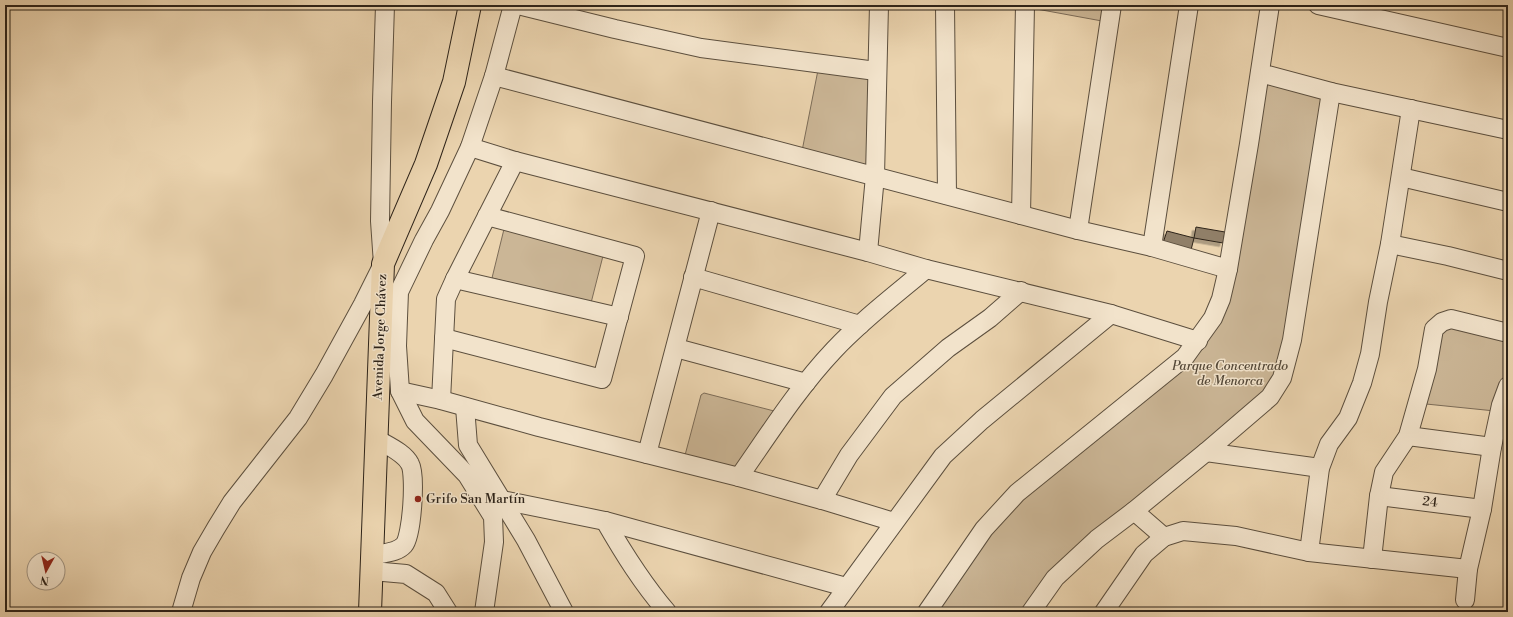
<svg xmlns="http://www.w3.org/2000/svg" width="1513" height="617" font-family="'Libre Bodoni',serif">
<defs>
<filter id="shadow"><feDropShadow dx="-3.5" dy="3.5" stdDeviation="0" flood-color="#0004"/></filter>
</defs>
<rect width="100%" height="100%" fill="#ebd4af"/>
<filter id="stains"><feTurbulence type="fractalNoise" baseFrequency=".005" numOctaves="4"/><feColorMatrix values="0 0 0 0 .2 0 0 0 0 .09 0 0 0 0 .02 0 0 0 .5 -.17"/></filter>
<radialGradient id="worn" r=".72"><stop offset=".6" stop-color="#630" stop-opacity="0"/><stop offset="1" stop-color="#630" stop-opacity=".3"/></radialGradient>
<g fill="#cbb696" stroke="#7c6c58">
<polygon points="1031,5 1105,5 1102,21 1031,8"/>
<polygon points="818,70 868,77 871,83 870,161 863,167 802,151"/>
<polygon points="1265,83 1320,92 1323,100 1283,351 1274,376 1258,401 1023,612 934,612 999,520 1211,335"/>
<polygon points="505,225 604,252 591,303 492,278"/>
<polygon points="1446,325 1508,339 1508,377 1495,411 1426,404 1441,329"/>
<polygon points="704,393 778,412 738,469 684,459 701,395"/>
</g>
<g fill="#907f67" stroke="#2d2319" filter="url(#shadow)">
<polygon points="1196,227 1225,232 1223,243 1194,238"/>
<polygon points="1167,231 1194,238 1191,250 1163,243"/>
</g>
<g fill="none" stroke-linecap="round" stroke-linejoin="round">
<defs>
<g id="minor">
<polyline points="518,5 615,29 701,48 876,71"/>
<polyline points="945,5 947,195"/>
<polyline points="1318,5 1508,48"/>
<polyline points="1260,73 1331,92 1508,130"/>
<polyline points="494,76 1078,230 1152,247 1228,269"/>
<polyline points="470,147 515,161 868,252 926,269 1111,314 1198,341"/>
<polyline points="1401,177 1508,202"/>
<polyline points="1021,215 1025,5"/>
<polyline points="1078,230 1112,5"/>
<polyline points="1390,244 1448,256 1508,271"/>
<polyline points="1152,247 1189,5"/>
<polyline points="868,252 875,176 879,5"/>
<polyline points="693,277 860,325"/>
<polyline points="455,279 619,317"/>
<polyline points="444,338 602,379 635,256 487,216"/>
<polyline points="676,348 806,383"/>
<polyline points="400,391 441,400 539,427 739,477 822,500 894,522"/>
<polyline points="441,400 446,299 455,279 515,161"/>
<polyline points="465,407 468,445 526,540 564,612"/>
<polyline points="1408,436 1492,447"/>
<polyline points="1206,452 1320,468"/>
<polyline points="647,454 711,211"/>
<path d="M739,477C769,434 798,388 834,350C862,320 895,295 926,269"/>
<polyline points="1379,496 1482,509"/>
<polyline points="502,500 605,521 846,587"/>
<polyline points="822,500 849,455 893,396 948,348 990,318 1021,291"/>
<polyline points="1134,511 1164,537"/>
<path d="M605,521C624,554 642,583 667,612"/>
<polyline points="1309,552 1320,468 1329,444 1348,418 1362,383 1370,354 1378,302 1390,244 1411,109"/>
<path d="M372,556C382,553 397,553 404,545C412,536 416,475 410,464C404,452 386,445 375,438"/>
<polyline points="1372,559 1379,496 1384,472 1408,436 1427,369 1434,329 1442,322 1451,319 1508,333"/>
<polyline points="372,571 406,574 436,593 448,612"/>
<polyline points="1465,600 1468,569 1482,509 1492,447 1501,405 1508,386"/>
<polyline points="181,612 191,578 202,552 216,528 232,502 298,418 324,375 363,304 383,264 380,221 382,102 385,5"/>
<polyline points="484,612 494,542 493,517 467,475 415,421 400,391 397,346 398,318 399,292 424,240 440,211 470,147 494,76 513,5"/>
<polyline points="829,612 943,456 982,420 1111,314"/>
<polyline points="927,612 984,529 1017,493 1185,357 1213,318 1221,299 1228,269 1249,144 1270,5"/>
<polyline points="1031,612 1055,578 1097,539 1134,511 1206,452 1270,397 1282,378 1292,340 1331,92"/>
<polyline points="1104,612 1144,554 1164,537 1183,531 1236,536 1309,552 1468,569"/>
</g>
<polyline id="major" points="370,612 383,264 426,164 454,82 470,5"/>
</defs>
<use href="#minor" stroke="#5c4f3e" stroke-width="20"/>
<use href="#major" stroke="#2d2319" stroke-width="24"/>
<use href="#minor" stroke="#f2e3cb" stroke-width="18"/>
<use href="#major" stroke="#ebd4af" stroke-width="22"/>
</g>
<circle fill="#8f2418" stroke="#f2e3cb" stroke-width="1.5" cx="418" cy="499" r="4"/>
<g text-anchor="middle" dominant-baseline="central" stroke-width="3" stroke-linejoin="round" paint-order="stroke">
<g font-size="13" fill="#2d2319" stroke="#f2e3cb">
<text transform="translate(380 337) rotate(-88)">Avenida Jorge Chávez</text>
<text transform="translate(1430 502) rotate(7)">24</text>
</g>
<g font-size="13" font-style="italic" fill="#544838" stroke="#f2e3cb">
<text x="1230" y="366">Parque Concentrado<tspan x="1230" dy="15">de Menorca</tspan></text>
</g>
<g font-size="13" fill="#2d2319" stroke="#f2e3cb" text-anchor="start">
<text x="426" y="499">Grifo San Martín</text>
</g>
</g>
<rect width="1513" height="617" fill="none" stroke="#ebd4af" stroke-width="20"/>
<rect x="6" y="6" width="1501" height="605" fill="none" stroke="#2d2319" stroke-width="2"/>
<rect x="10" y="10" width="1493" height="597" fill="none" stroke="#2d2319"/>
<g transform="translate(46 571) rotate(188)"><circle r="19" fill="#f2e3cb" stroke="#a39684"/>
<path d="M0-3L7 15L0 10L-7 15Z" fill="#8f2418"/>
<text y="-6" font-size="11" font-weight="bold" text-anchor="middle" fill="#2d2319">N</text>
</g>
<rect width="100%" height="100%" filter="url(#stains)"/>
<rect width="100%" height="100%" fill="url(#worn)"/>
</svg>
